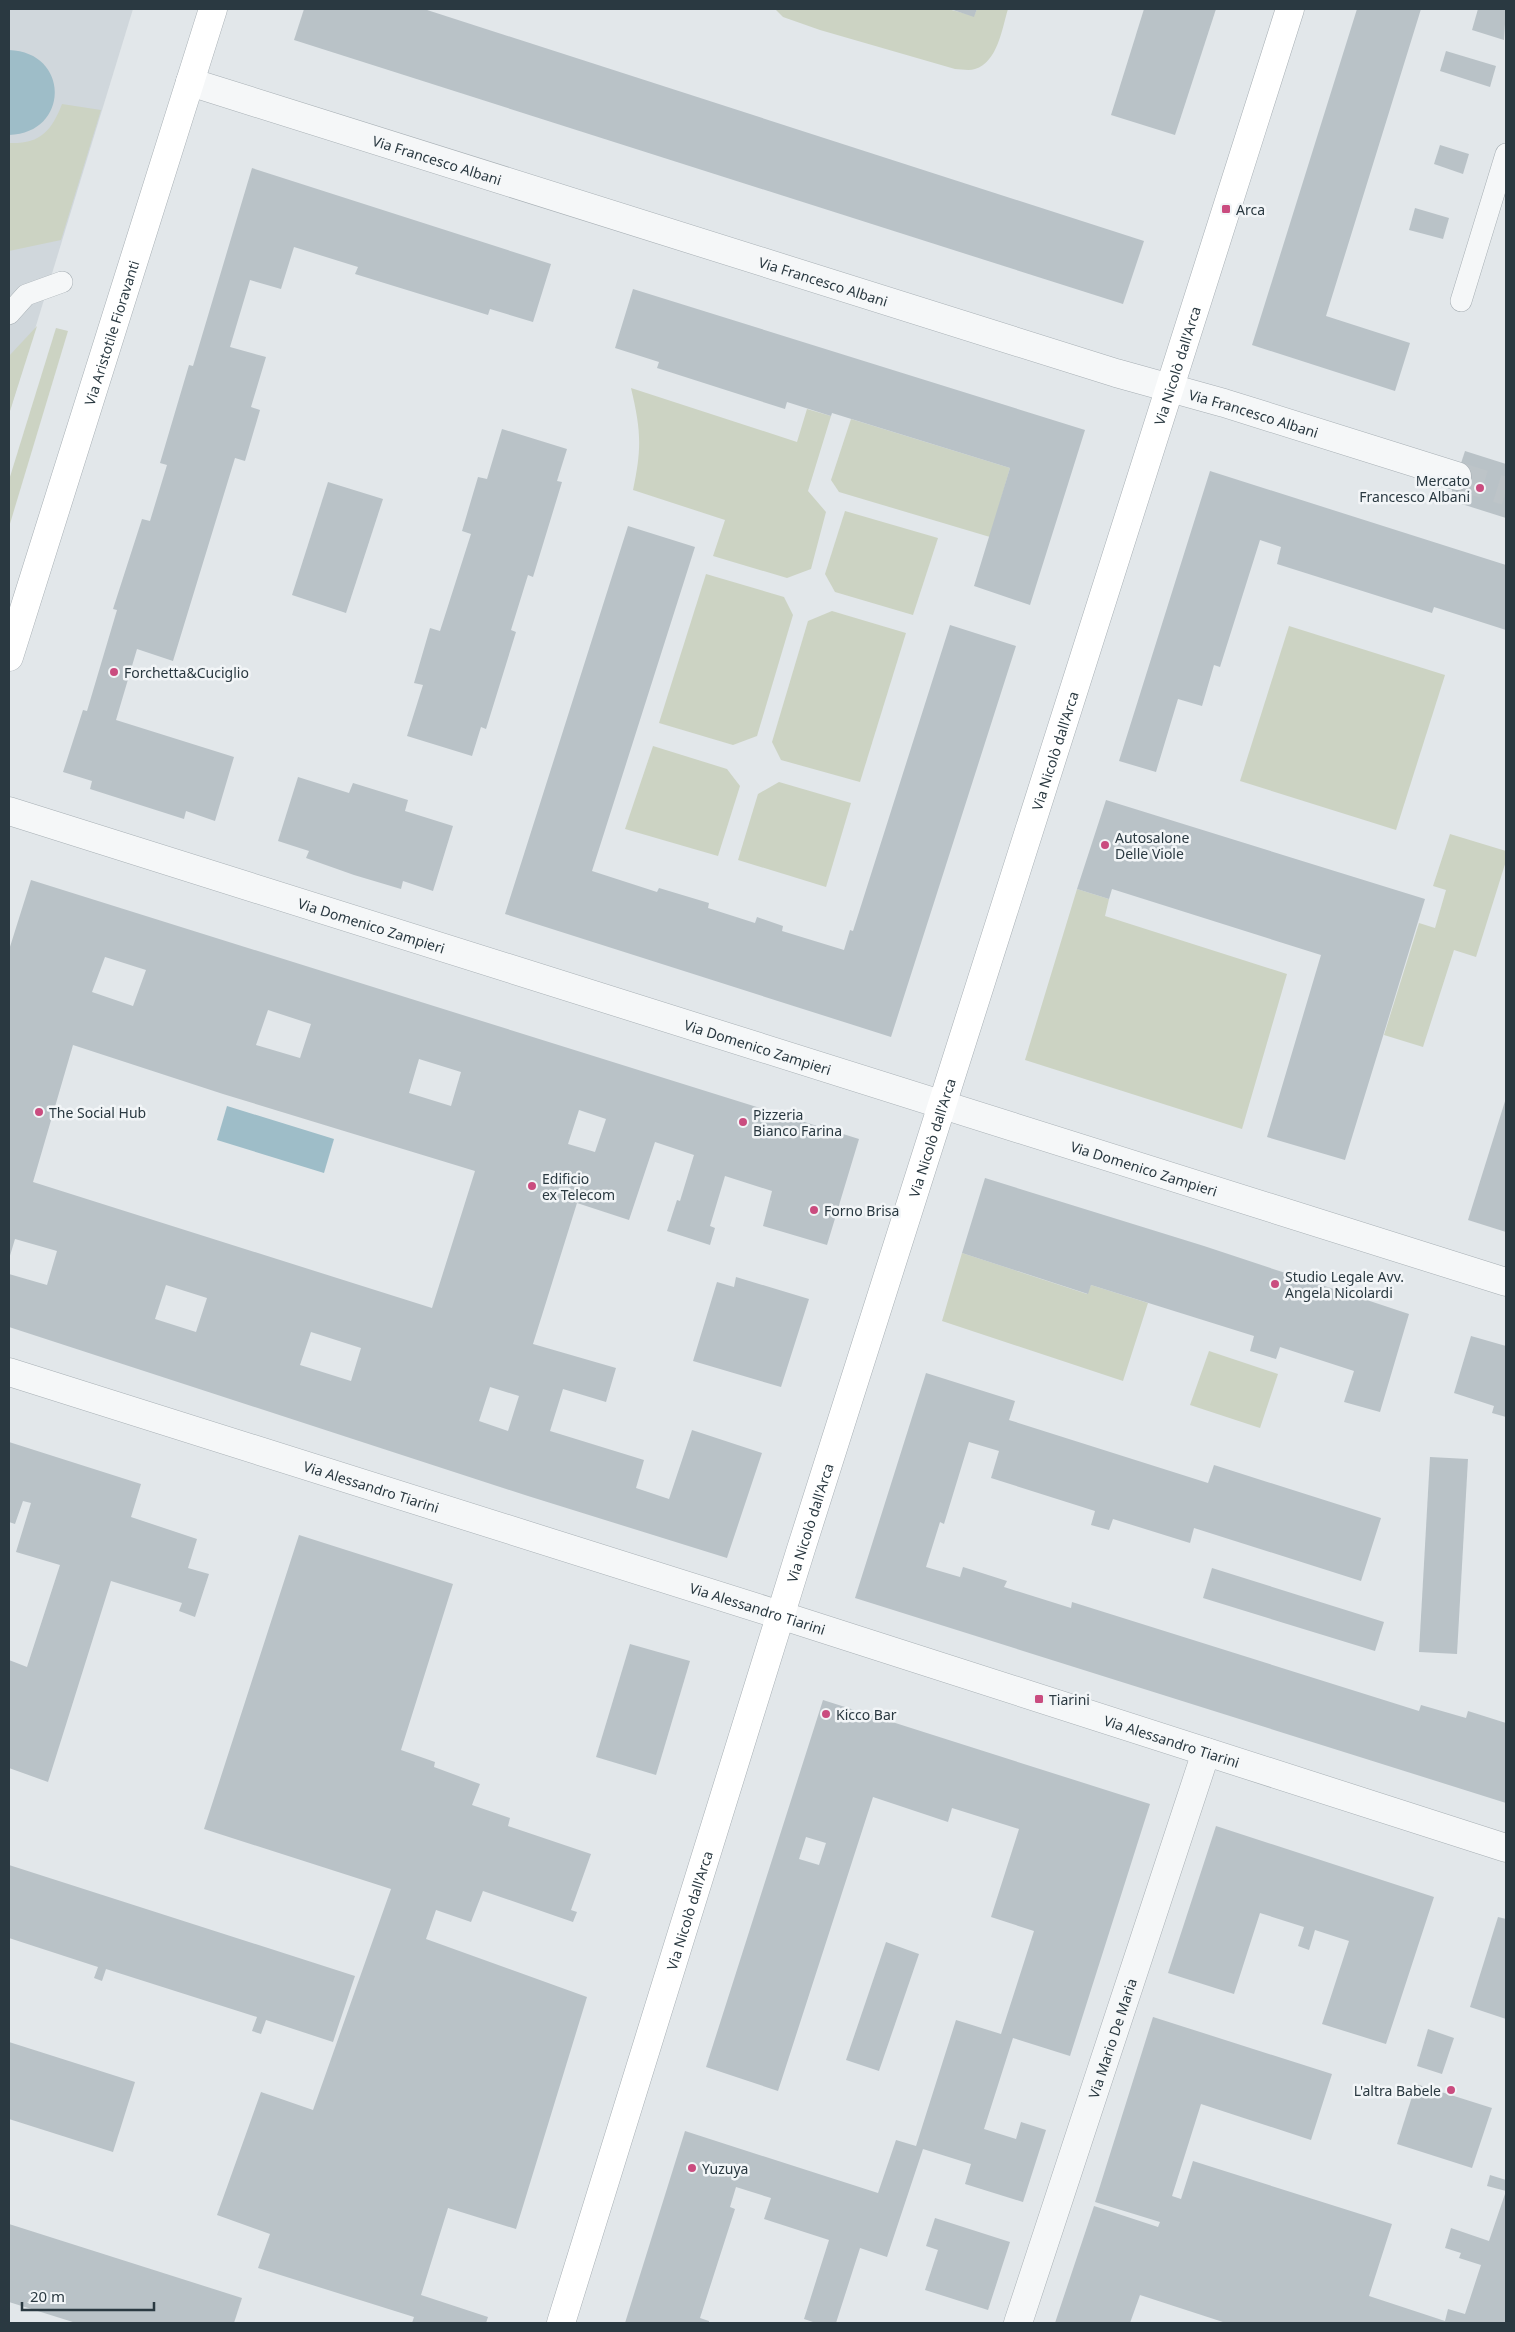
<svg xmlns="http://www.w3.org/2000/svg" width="1515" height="2332" font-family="'Noto Sans',sans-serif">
<rect width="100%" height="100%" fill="#e2e7ea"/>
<polygon fill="#d0d7dc" points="9,9 133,9 9,414"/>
<g fill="#ccd3c3">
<path d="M775,9H948L974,16L977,9H1008C1002,28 998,62 975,69C969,71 961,69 955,69L820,30L783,17Z"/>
<path d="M62,104L101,110L61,240L9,251V143C40,144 51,132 62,104Z"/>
<polygon points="37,326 9,414 9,356"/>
<polygon points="56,328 68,331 9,527 9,480"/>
<path d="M631,388L797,442L807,409L831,416L808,491L826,512L811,569L787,578L713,556L725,520L633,490C642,448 641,430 631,388Z"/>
<polygon points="851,419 1010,468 990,537 839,492 831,480"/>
<polygon points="845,511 938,538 913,615 835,592 825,574"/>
<polygon points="706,574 784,597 793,615 757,736 733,745 659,723"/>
<polygon points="832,611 906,633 860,782 781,760 772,742 808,621"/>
<polygon points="1289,626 1445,675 1396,830 1240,781"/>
<polygon points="653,746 727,769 740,786 718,856 625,829"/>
<polygon points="779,782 851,803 826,887 738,860 758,794"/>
<polygon points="1450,834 1506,851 1506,861 1476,957 1454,950 1423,1047 1384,1035 1419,923 1435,928 1446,890 1433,886"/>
<polygon points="1077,889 1109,899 1105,916 1287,974 1242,1129 1025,1060"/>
<polygon points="962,1253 1087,1294 1091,1285 1148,1303 1123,1381 942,1321"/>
<polygon points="1209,1351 1278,1374 1260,1428 1190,1405"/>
</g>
<g fill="#9ebdc8">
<path d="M9,50C70,52 70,133 9,135Z"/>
<polygon points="227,1106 334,1139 324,1173 217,1140"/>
</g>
<g fill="#b9c2c7" fill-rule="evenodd">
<polygon points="304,9 424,9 1144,241 1123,304 294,40"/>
<polygon points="950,9 977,9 974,17"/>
<polygon points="1144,9 1216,9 1175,135 1111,115"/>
<polygon points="1357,9 1421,9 1326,316 1410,343 1395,391 1252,345"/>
<polygon points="1478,9 1506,9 1504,40 1472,30"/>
<polygon points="1446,51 1496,66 1490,87 1440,71"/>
<polygon points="1440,145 1469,154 1463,174 1434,164"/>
<polygon points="252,168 551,264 533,322 490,309 488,315 355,274 358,267 294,247 281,289 250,280 230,347 266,357 251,407 260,410 245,461 235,458 173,661 137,649 116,720 234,757 215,821 186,811 184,819 90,789 92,781 63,772 83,710 87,711 117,610 113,609 142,519 150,521 167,465 160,463 189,365 193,366"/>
<polygon points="1415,208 1449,218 1443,239 1409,230"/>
<polygon points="633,289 1085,430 1030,605 974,586 1010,468 832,413 831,416 787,402 785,409 657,368 659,362 615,348"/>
<polygon points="502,429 567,449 557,481 562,482 533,577 528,575 511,630 516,632 486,729 481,727 472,756 407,736 423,685 414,683 430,628 440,631 471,534 462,531 478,477 487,479"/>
<polygon points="1465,451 1506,464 1506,518 1449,500"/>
<polygon points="1210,471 1506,565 1506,630 1434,607 1432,613 1277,564 1281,547 1260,540 1220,667 1214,665 1202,706 1178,699 1156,772 1119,761"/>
<polygon points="328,482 383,499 346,613 292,595"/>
<polygon points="628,526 695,547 592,871 657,892 659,888 709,903 708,908 755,923 757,917 783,926 782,931 844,950 850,930 853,931 950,625 1016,646 891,1037 505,914"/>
<polygon points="298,777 349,793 353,783 408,800 405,811 453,826 433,891 403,881 401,889 354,875 306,858 309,851 278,841"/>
<polygon points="1106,800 1425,899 1345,1160 1267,1137 1321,955 1112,889 1109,899 1077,889"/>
<path d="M31,880L859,1139L827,1245L763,1226L772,1191L725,1176L710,1226L715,1228L710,1245L667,1231L677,1200L680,1201L694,1155L655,1142L629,1220L577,1203L533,1344L616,1368L606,1402L563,1389L550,1431L644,1460L636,1488L669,1499L692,1430L762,1453L727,1558L528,1496L9,1327V1274L47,1285L57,1251L15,1239L9,1259V950ZM105,957L146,970L133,1006L92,992ZM268,1010L311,1024L300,1058L256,1045ZM73,1045L223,1094L475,1171L432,1308L33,1182ZM419,1059L461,1072L451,1106L409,1093ZM579,1110L606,1119L595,1152L568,1144ZM166,1285L207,1298L196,1332L155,1319ZM311,1332L361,1348L351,1381L300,1365ZM490,1387L519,1396L508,1431L479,1421Z"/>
<polygon points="1506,1098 1506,1232 1468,1220"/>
<polygon points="985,1178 1204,1246 1409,1314 1380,1412 1344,1402 1354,1371 1280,1347 1276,1359 1250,1351 1254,1336 1091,1285 1088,1294 962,1253"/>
<polygon points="736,1277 809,1299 781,1387 693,1361 717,1282 734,1287"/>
<polygon points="1471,1336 1506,1346 1506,1417 1492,1413 1494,1406 1454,1393"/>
<polygon points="926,1373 1015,1401 1009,1420 1208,1483 1214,1465 1381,1518 1361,1581 1194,1528 1190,1543 1113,1519 1109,1530 1091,1525 1095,1511 991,1478 999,1451 969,1442 944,1524 940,1522 926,1567 960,1577 963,1567 1007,1581 1004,1587 1071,1608 1072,1602 1419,1711 1421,1705 1466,1718 1468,1711 1506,1723 1506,1803 855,1598"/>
<polygon points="9,1442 141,1484 131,1517 197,1539 188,1568 209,1574 195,1617 179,1611 182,1603 111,1581 48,1782 9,1768 9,1660 27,1667 60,1565 16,1552 31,1503 23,1501 15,1524 9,1522"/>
<polygon points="1430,1457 1468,1459 1457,1654 1419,1652"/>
<polygon points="299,1535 453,1584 401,1750 435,1762 434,1767 480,1784 472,1805 510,1818 508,1826 591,1854 571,1910 577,1912 573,1922 483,1891 471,1922 436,1910 426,1939 587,1997 516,2229 448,2208 421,2295 488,2317 486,2323 412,2323 414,2317 258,2268 270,2234 217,2215 261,2092 313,2110 391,1889 204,1829"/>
<polygon points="1212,1568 1384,1622 1375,1651 1203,1598"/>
<polygon points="630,1644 690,1661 656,1775 596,1757"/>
<path d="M823,1700L1150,1804L1070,2056L1013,2038L984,2129L1016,2139L1021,2122L1046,2130L1023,2202L965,2184L971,2164L923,2149L887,2257L860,2248L836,2323H816L804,2319L829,2240L764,2219L771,2198L736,2187L730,2207L735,2209L700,2318L709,2321V2323H625L685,2131L878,2193L896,2140L916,2146L956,2020L1001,2034L1034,1931L991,1917L1019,1829L952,1808L948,1822L873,1797L778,2091L706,2067ZM806,1837L826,1843L819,1865L799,1859Z"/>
<polygon points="1216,1826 1434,1897 1386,2044 1322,2024 1349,1941 1315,1930 1309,1950 1298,1946 1304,1927 1260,1913 1234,1994 1168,1973"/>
<polygon points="9,1865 355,1976 333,2042 266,2020 261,2034 252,2031 257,2017 106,1969 102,1981 94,1978 98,1967 9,1938"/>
<polygon points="1498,1917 1506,1919 1506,2019 1470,2007"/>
<polygon points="886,1942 919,1954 879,2071 846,2060"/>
<polygon points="1153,2017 1332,2074 1311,2140 1201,2104 1172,2196 1181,2199 1193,2161 1392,2224 1369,2296 1445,2321 1448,2309 1465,2314 1481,2265 1459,2258 1461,2253 1445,2248 1451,2228 1489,2241 1506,2191 1506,2323 1226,2323 1140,2295 1130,2323 1055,2323 1094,2206 1158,2227 1160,2222 1095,2202"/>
<polygon points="1428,2029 1454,2038 1442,2074 1417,2066"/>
<polygon points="9,2042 135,2082 113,2152 9,2119"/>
<polygon points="1416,2084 1492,2108 1472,2168 1397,2144"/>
<polygon points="1490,2175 1506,2180 1506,2191 1487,2186"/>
<polygon points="935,2218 1010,2242 988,2310 925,2290 938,2250 926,2246"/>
<polygon points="9,2224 242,2298 234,2323 76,2323 9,2302"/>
</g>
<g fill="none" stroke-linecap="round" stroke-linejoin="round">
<polyline stroke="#bdc4c8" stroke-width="28" stroke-dasharray="28 14" stroke-linecap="butt" points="1457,476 1506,491"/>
<defs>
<g id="lane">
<polyline points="1461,301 1506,154"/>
<polyline points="9,314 26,295 62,282"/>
</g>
<g id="street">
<path id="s1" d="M190,82L1116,373L1224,403L1457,476"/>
<path id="s2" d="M9,811L1506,1282"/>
<path id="s3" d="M9,1372L780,1615L1506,1848"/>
<path id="s4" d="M1018,2323L1206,1752"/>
</g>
<g id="secondary">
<path id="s5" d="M9,657L213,9"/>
<path id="s6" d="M561,2323L801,1549L1290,9"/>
</g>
</defs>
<use href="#lane" stroke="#a7afb4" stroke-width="22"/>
<use href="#street" stroke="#a7afb4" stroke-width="29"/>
<use href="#secondary" stroke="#a7afb4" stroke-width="29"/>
<use href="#lane" stroke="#f5f7f8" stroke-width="21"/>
<use href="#street" stroke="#f5f7f8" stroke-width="28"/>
<use href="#secondary" stroke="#fff" stroke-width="28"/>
</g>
<g fill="#ca4c7f" stroke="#f2f5f7" stroke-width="2">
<rect x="1221" y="204" width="10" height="10" rx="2.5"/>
<circle cx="1480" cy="488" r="5"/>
<circle cx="114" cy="672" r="5"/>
<circle cx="1105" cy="845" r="5"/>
<circle cx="39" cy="1112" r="5"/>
<circle cx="743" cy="1122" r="5"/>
<circle cx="532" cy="1186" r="5"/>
<circle cx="814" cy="1210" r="5"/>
<circle cx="1275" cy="1284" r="5"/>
<rect x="1034" y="1694" width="10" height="10" rx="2.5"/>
<circle cx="826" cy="1714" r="5"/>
<circle cx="1451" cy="2090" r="5"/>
<circle cx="692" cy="2168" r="5"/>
</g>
<g text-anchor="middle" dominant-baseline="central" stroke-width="5" stroke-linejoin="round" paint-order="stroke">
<g font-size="14" fill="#2a3941" stroke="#f2f5f7">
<text stroke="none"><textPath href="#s1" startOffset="259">Via Francesco Albani</textPath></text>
<text stroke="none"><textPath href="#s1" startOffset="664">Via Francesco Albani</textPath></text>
<text stroke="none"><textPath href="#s5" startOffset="340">Via Aristotile Fioravanti</textPath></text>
<text stroke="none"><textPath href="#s6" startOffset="2052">Via Nicolò dall'Arca</textPath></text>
<text stroke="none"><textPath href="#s1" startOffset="1114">Via Francesco Albani</textPath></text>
<text stroke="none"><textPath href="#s6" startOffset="1648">Via Nicolò dall'Arca</textPath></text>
<text stroke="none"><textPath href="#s2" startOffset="380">Via Domenico Zampieri</textPath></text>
<text stroke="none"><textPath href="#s2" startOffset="785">Via Domenico Zampieri</textPath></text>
<text stroke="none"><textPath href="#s6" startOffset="1242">Via Nicolò dall'Arca</textPath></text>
<text stroke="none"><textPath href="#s2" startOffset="1190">Via Domenico Zampieri</textPath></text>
<text stroke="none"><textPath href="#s3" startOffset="380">Via Alessandro Tiarini</textPath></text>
<text stroke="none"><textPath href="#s6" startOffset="838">Via Nicolò dall'Arca</textPath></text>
<text stroke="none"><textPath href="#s3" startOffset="785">Via Alessandro Tiarini</textPath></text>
<text stroke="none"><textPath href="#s3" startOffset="1220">Via Alessandro Tiarini</textPath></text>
<text stroke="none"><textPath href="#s6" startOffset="432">Via Nicolò dall'Arca</textPath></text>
<text stroke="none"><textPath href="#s4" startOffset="300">Via Mario De Maria</textPath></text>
</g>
<g font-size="14" fill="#2a3941" stroke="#f2f5f7" text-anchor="start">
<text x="1236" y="209">Arca</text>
<text x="1470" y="480" text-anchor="end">Mercato<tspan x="1470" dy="16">Francesco Albani</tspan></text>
<text x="124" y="672">Forchetta&amp;Cuciglio</text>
<text x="1115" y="837">Autosalone<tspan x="1115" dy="16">Delle Viole</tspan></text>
<text x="49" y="1112">The Social Hub</text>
<text x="753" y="1114">Pizzeria<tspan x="753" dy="16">Bianco Farina</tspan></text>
<text x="542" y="1178">Edificio<tspan x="542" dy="16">ex Telecom</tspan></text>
<text x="824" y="1210">Forno Brisa</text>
<text x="1285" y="1276">Studio Legale Avv.<tspan x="1285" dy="16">Angela Nicolardi</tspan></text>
<text x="1049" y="1699">Tiarini</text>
<text x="836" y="1714">Kicco Bar</text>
<text x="1441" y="2090" text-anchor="end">L'altra Babele</text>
<text x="702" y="2168">Yuzuya</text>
</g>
</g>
<rect width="1515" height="2332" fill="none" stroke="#2a3941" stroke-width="20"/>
<path d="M22 2302v8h132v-8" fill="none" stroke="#2a3941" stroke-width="2.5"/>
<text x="30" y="2302" font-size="15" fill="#2a3941" stroke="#f2f5f7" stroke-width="4" paint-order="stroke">20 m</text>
</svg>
